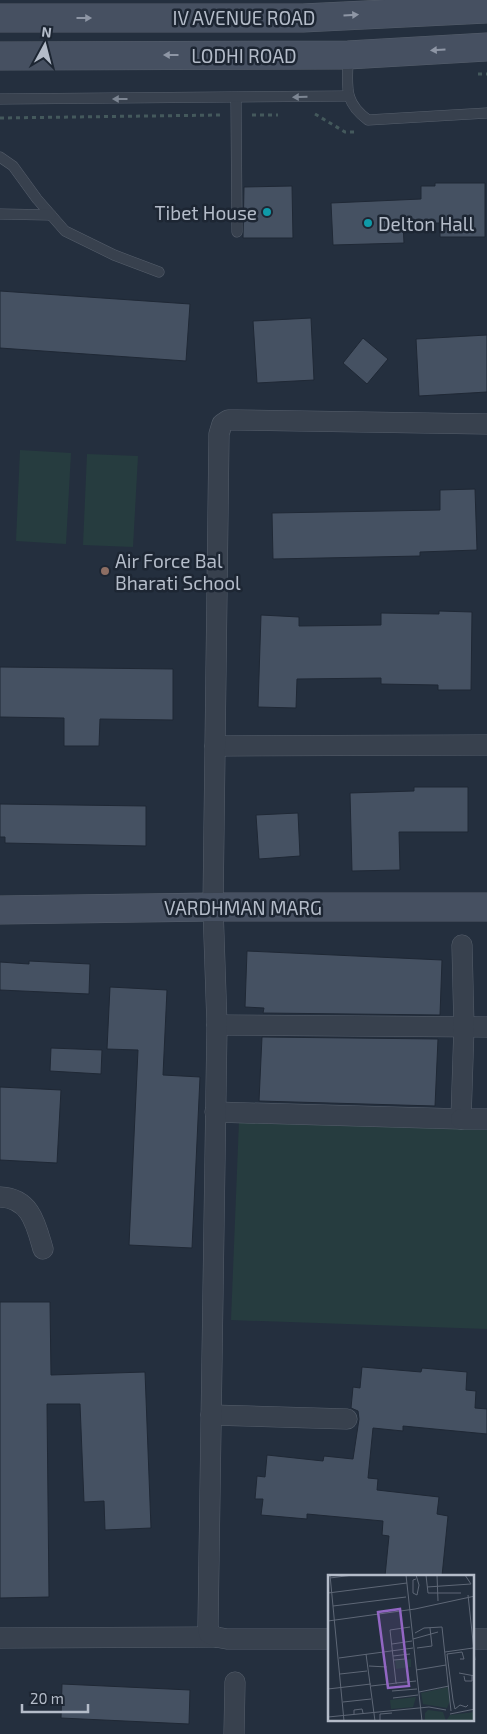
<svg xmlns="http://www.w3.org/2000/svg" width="487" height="1734" font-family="'Exo 2',sans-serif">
<rect width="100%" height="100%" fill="#242f3e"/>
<g fill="#263c3f">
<polygon points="20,450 71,453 66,544 16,541"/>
<polygon points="87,454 138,456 133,547 83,545"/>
<polygon points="239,1121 487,1130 487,1329 231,1320"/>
</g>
<g fill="#455162" stroke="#1f2835">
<polygon points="435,183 485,183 485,237 440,237 440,223 403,223 404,243 333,245 331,203 421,199 421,186 435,186"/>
<polygon points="292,186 293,238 243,238 244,187"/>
<polygon points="0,291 190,304 186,361 0,348"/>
<polygon points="311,318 314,380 257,383 253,321"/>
<polygon points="487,335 487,392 419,396 416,339"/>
<polygon points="363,338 388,359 367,384 343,363"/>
<polygon points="475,489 477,550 420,552 420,556 273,559 272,513 440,510 440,490"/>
<polygon points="439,611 472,612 471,690 438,690 438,685 381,684 381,678 297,679 296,708 258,707 261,615 299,617 299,626 381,625 381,613 439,614"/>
<polygon points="0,667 173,669 173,720 100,719 99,746 64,746 64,718 0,717"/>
<polygon points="414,787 468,787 468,832 399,832 400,870 352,871 350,793 414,791"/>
<polygon points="0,804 146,806 146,846 5,843 5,837 0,837"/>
<polygon points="298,813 300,856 259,859 256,815"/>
<polygon points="247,951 442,960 440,1015 263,1013 264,1008 245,1007"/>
<polygon points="29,961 90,964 89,994 0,990 0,962 29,964"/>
<polygon points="110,987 167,990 163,1075 200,1077 192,1248 129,1245 138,1050 107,1049"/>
<polygon points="262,1037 438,1039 435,1106 259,1101"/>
<polygon points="51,1048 102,1050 101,1074 50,1071"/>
<polygon points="0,1087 61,1090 57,1163 0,1160"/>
<polygon points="0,1302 50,1302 51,1375 145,1372 151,1528 105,1530 104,1501 84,1502 80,1404 47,1404 49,1597 0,1598"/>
<polygon points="362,1367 421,1372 422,1368 467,1372 466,1390 476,1391 475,1408 487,1409 487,1434 403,1426 403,1431 373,1428 368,1478 378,1479 377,1490 439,1497 437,1514 448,1516 442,1576 385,1576 389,1536 382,1535 383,1521 307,1514 307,1519 261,1515 263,1499 255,1499 257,1476 265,1477 267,1455 323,1461 324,1456 353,1459 359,1419 358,1411 351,1408 353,1387 360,1388"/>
<polygon points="62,1684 190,1690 189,1724 61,1718"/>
</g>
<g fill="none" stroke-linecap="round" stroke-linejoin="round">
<defs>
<g id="lane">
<path d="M348,56C348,85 342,101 368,120L487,113"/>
<polyline points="236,98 237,232"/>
<polyline points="0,99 349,96"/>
<polyline points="0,157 13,166 37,199 65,231 114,255 159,272"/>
<polyline points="0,214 51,215"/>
</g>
<g id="street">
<polyline points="215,746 487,745"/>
<polyline points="217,1025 487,1027"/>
<polyline points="215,1112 461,1119 464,1027 462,945"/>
<polyline points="461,1119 487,1119"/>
<path d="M0,1197C31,1198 36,1225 43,1249"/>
<polyline points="211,1415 347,1419"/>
<polyline points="0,1638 216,1637"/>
<polyline points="330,1639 227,1639 216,1637 209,1633 208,1626 217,1025 213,907 219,434 222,424 228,420 237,420 487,424"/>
<polyline points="473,1639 487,1639"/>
<polyline points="234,1734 235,1682"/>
</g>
<g id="secondary">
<polyline points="0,18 303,18 487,9"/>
<polyline points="0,56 348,55 487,47"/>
<polyline points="0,910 213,907 487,907"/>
</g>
</defs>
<use href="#lane" stroke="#565f6c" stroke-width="11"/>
<use href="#street" stroke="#565f6c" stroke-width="21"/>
<use href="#secondary" stroke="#565f6c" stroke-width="29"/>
<g stroke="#44595c" stroke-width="3" stroke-dasharray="4 4" stroke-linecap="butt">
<polyline points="478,74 487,74"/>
<polyline points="315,114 345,132 358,132"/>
<polyline points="252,115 278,115"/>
<polyline points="0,118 221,115"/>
</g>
<use href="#lane" stroke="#38414e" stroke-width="10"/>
<use href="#street" stroke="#38414e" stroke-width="20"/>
<use href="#secondary" stroke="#465061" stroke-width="28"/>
</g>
<defs><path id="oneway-solid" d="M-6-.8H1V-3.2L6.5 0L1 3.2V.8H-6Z" transform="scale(1.25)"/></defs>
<g fill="#8e96a5">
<use href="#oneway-solid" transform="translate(351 15) rotate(-3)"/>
<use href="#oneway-solid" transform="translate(84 18)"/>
<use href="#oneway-solid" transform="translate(438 50) rotate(177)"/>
<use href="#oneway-solid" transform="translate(171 55) rotate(180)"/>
</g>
<g fill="#7c8592">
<use href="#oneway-solid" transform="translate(300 97) rotate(179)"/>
<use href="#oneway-solid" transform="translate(120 99) rotate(180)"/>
</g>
<g fill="#0f9aa8" stroke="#1d2633" stroke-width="2">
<circle cx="267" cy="212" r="5"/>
<circle cx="368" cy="223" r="5"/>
</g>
<circle fill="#8d6e63" stroke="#1d2633" stroke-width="2" cx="105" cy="571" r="5"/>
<g text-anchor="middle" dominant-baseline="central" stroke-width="5" stroke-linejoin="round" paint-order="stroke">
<g font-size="19" fill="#b4bcc9" stroke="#1d2633">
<text x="244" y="17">IV AVENUE ROAD</text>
<text x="244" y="55">LODHI ROAD</text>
<text x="243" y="907">VARDHMAN MARG</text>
</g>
<g font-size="19" fill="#b4bcc9" stroke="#1d2633" text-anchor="start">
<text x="257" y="212" text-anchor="end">Tibet House</text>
<text x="378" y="223">Delton Hall</text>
<text x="115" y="560">Air Force Bal<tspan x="115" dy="22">Bharati School</tspan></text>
</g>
</g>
<g transform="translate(328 1575)">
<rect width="146" height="146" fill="#242f3e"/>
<path d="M83,84V92L68,94L67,85ZM120,112L122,126L119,133L95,129L93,118ZM88,122L85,132L63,134L62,125ZM100,135L115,137L118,146L122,140L146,137V146H97V138Z" fill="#263c3f"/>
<path fill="none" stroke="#5e6776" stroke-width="1" d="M2,0L16,146M78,0L94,146M88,0L91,10L89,20L85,18V5L88,4M98,0L100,18H133M109,0L110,26M2,3L25,0M99,12L143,9L137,0M0,18L79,8M140,20L147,85M5,31L78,22M0,46L87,34L147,21M82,52L62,55L68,108L88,106M87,58L96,53L114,52L123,136M85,64L110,57M64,69L84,66M89,73L104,71L102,53M117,77L145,73M38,79L47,146M65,81L82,79M11,83L85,73M66,85L77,84L76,76M41,91L59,92M88,95L118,90M131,98L147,101M12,99L39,96M136,101L137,106H144V100M43,111L69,108M0,114L43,109M64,116L89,114M91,117L121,111M65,123L90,120M125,125L119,79L134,77L136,84H132M125,125L127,134L132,130L138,132L140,130M15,127L43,124M26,139V135L34,134L35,138M122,139L147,134M0,142L101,132L118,135M52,146V139L64,138"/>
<path fill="#9266c3" fill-opacity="0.15" stroke="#9266c3" stroke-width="2.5" d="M72,34L81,111L60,113L50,37Z"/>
<rect width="146" height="146" fill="none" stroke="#b4bcc9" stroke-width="2.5"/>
</g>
<g transform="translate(45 45) rotate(7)" stroke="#1d2633" stroke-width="4" paint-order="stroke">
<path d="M0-4L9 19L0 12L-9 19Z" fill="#b4bcc9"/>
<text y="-8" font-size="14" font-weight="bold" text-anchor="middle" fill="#b4bcc9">N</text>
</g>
<path d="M22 1704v8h66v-8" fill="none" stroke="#b4bcc9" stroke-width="2.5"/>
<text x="30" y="1704" font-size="15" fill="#b4bcc9" stroke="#1d2633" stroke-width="4" paint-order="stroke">20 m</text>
</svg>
